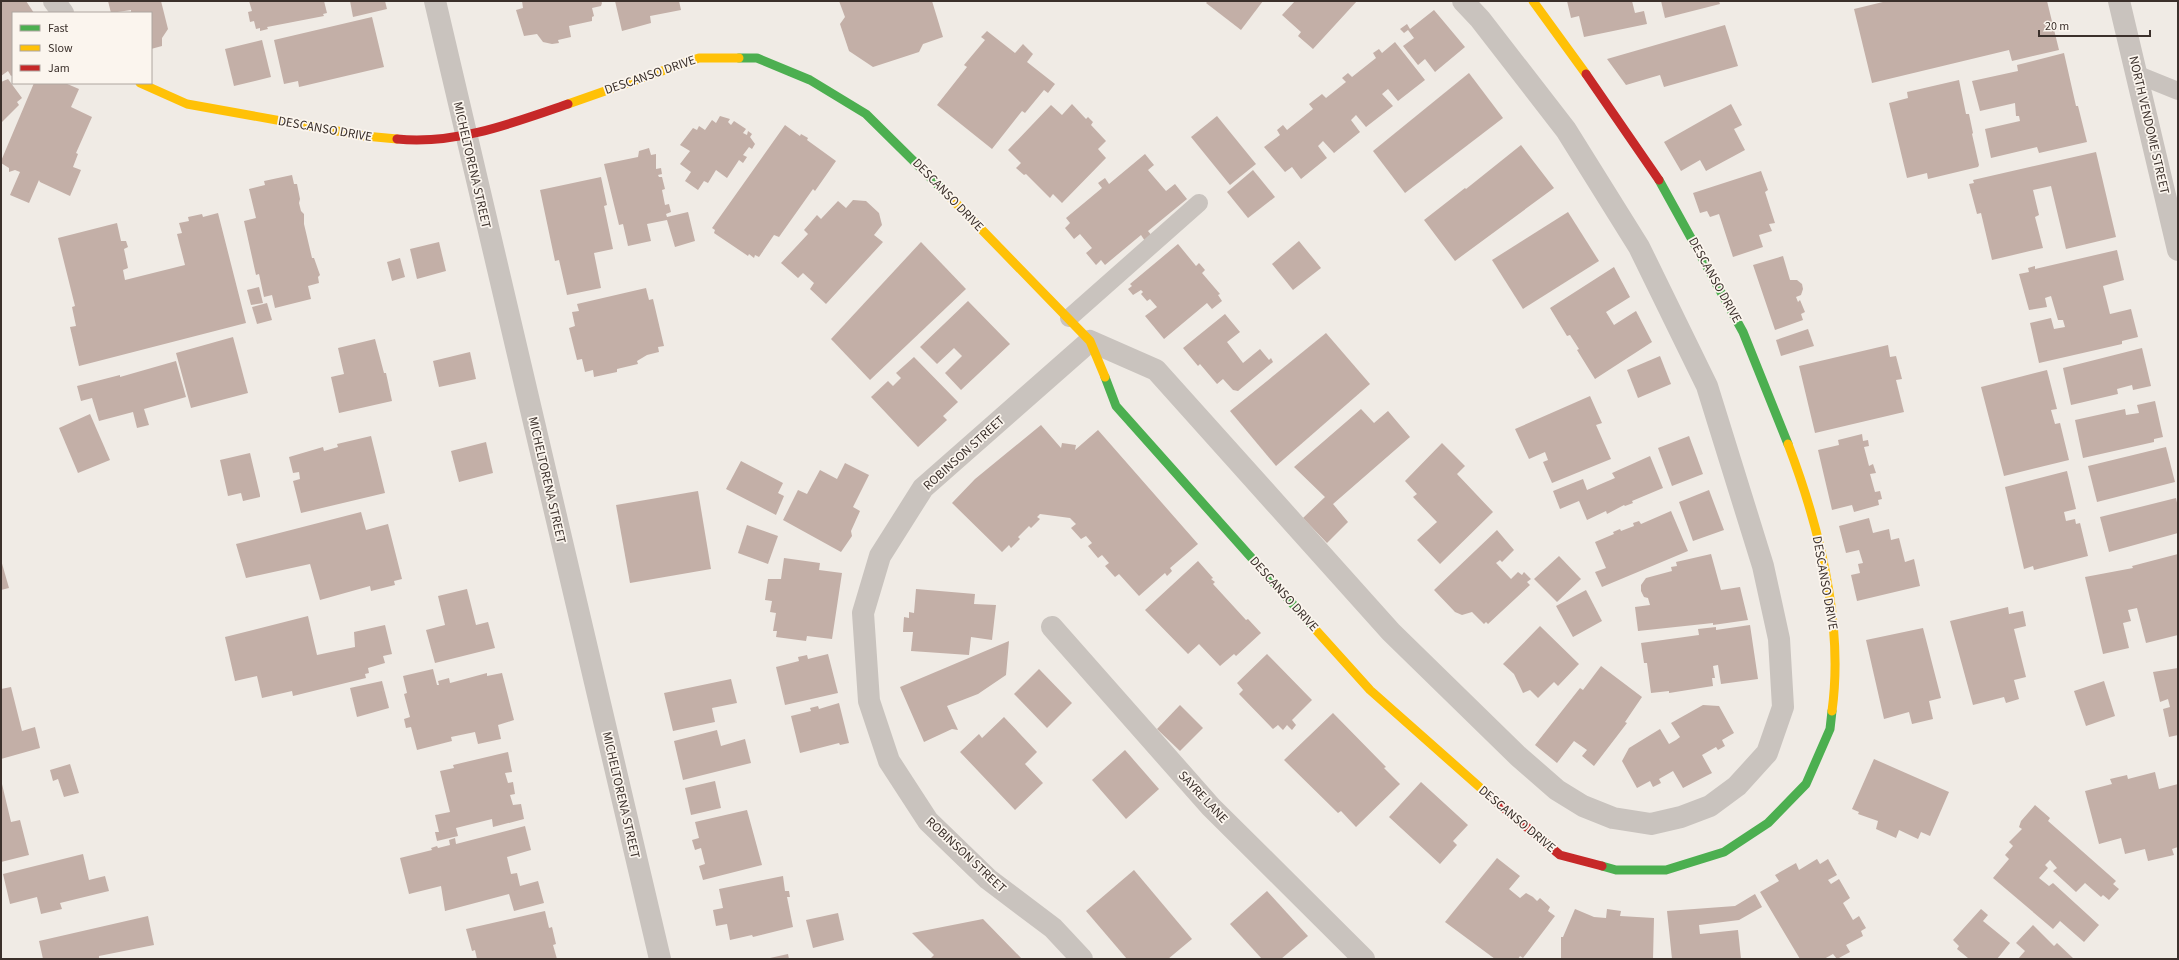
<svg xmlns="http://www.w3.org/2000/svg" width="2179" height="960" font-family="'Source Sans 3',sans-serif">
<rect width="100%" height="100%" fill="#f0ebe5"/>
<g fill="#c3afa7">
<polygon points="1,1 26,1 34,13 13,13 13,75 11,76 8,71 1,76"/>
<polygon points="108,1 161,1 168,29 162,38 162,46 151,49 151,13 131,13 131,10 111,13"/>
<polygon points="249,1 324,1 327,13 323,14 324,16 267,27 268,29 260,31 260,28 256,29 254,21 250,22 248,12 252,11"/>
<polygon points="350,1 385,1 387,9 353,17"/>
<polygon points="522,1 601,1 602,3 601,6 592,8 594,16 592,17 592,21 569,26 571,37 558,40 559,43 552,44 543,42 537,34 524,36 516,10 523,8"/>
<polygon points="615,1 679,1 681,10 650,16 651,23 622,31"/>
<polygon points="839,1 932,1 943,37 923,44 919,52 873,67 849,51 840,24 845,17"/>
<polygon points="1208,1 1263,1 1241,30 1206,3"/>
<polygon points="1295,1 1357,1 1313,49 1298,36 1301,32 1282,15"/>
<polygon points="1567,1 1632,1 1635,13 1644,11 1647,24 1584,37 1579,16 1571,18"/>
<polygon points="1661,1 1719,1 1720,4 1665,18"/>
<polygon points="1887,1 2047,1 2059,50 2012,61 2009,50 1872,83 1854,9"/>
<polygon points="1434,10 1465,47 1435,72 1425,59 1418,65 1403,46 1414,38 1408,30 1404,33 1400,29 1407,24 1410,29"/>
<polygon points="372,17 384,67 299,87 298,81 284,84 274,40"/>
<polygon points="1725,25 1738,66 1664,87 1660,75 1626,85 1607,59"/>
<polygon points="987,31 1015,53 1023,44 1033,54 1027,62 1055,84 1048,93 1044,90 1025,113 1022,111 992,149 937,105 967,67 964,65 985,40 981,37"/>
<polygon points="262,40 271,77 234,86 225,49"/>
<polygon points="1395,42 1425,80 1398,101 1388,89 1382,94 1393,106 1366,127 1356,115 1351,120 1360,132 1334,153 1323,141 1318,146 1327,158 1301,179 1292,167 1285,172 1264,147 1280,135 1277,130 1283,125 1287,130 1313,109 1309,104 1322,94 1326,98 1346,82 1342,78 1348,73 1352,77 1376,58 1373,53 1379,49 1382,53"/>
<polygon points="2064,53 2076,106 2078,106 2087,142 2039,153 2037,147 1991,158 1985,129 2020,121 2019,116 2016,116 2015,103 1980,111 1972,81 2018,71 2017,65"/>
<polygon points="1469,73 1503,118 1405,193 1373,151"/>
<polygon points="8,79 22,98 17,102 19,105 1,123 1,82"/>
<polygon points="1959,80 1966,114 1969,114 1973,133 1972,134 1979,165 1978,167 1928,179 1927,173 1907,178 1889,103 1908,98 1907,92"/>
<polygon points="34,83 65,83 79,89 71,107 92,117 76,153 78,154 73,167 81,170 70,196 40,182 39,180 29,203 10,195 20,172 15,170 9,172 9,168 1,163 1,161"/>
<polygon points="1072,104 1086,119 1088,117 1093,122 1091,125 1106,141 1098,149 1106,158 1062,203 1053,194 1050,198 1026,174 1024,175 1016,168 1021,163 1008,150 1051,105 1062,115"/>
<polygon points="1731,104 1742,125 1734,129 1745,150 1706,171 1700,160 1681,171 1664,142"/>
<polygon points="720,116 730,119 728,122 731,125 734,121 746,129 743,133 747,135 748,131 752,134 750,137 755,144 752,149 749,147 743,155 747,157 743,163 739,160 727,178 716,170 708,183 704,181 698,190 685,181 691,172 680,164 690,151 680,145 693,128 697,130 699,126 705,130 712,120 716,123"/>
<polygon points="1217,116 1256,164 1230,185 1191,137"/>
<polygon points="785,125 800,136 801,134 808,138 807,140 836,161 815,191 813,189 779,237 774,235 759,257 755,255 754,258 749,254 748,256 714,233 715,230 712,228"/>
<polygon points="1521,145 1554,188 1455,261 1424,220 1465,188 1466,189"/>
<polygon points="649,148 651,155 656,154 656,169 661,168 662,174 658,175 659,177 662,177 665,189 662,190 665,205 669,204 671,212 666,214 667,217 688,212 695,241 675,247 667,220 647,224 651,241 628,246 623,224 619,225 604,164 638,157 639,151"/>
<polygon points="2096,152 2116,237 2066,249 2051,186 2033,190 2039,215 2035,217 2043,248 1992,260 1981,213 1977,214 1969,184 1974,183 1973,180"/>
<polygon points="1145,154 1154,165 1148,170 1166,191 1175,184 1187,199 1148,231 1152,236 1145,241 1141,235 1105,265 1101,260 1096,265 1086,253 1092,248 1080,234 1074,239 1065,228 1070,223 1066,218 1102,188 1098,183 1105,178 1109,184"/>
<polygon points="1253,170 1275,197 1248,218 1227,192"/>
<polygon points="1761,171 1768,190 1765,192 1775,223 1769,224 1772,231 1759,235 1763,247 1733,257 1719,214 1710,217 1707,211 1700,213 1693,193"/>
<polygon points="292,175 294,184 297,184 300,199 299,203 301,211 304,214 304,224 312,258 314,258 320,275 318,277 319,283 308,286 311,299 275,308 272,295 264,297 259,274 256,275 244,221 256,218 249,189 265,185 264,181"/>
<polygon points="601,177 607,205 604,206 613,249 594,253 601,288 567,295 559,260 555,261 540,190"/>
<polygon points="853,200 866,201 879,213 882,225 874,235 883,242 826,304 810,289 814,283 803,273 798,278 781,263 808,234 804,230 817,215 821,219 838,201 846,208"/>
<polygon points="1568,212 1599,261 1523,309 1492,260"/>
<polygon points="218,213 246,323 79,366 70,327 76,326 72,307 75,306 58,238 117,223 121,241 126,241 128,247 124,249 128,268 123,270 125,280 185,265 177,234 182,233 179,223 189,221 188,217 202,214 203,217"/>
<polygon points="1299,241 1321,268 1293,290 1272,264"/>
<polygon points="439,242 446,271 417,279 410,249"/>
<polygon points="921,242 966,289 870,380 831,339"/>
<polygon points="1178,244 1196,266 1199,263 1205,270 1202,273 1220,294 1218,295 1222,301 1212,309 1207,303 1164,339 1145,316 1157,307 1150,299 1147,301 1141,294 1143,292 1141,290 1133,295 1128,289 1132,286 1130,284"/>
<polygon points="2117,250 2124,280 2103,286 2110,314 2131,309 2138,337 2122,341 2122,344 2039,363 2030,323 2051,318 2054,329 2065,327 2063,320 2058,320 2051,296 2045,298 2047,307 2029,310 2019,274 2029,272 2028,268 2035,266 2035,269"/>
<polygon points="1783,256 1790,280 1797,280 1802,284 1803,289 1801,295 1796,297 1798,302 1800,300 1805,312 1801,314 1803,320 1775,330 1753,265"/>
<polygon points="400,258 405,277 392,281 387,262"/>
<polygon points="1614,267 1630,297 1606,312 1614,325 1636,311 1652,342 1595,379 1577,350 1579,349 1570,335 1567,336 1550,308"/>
<polygon points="259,287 263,303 251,305 247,290"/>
<polygon points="646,288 649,300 653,299 664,346 658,347 659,352 647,355 637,361 638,364 617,369 617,372 594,377 593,370 585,372 582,359 577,360 569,328 575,326 572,312 579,311 577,304"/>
<polygon points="968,301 1010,344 961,390 945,373 962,356 954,348 937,364 920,347"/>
<polygon points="267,303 272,320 257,324 252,307"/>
<polygon points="1225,314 1240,332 1227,342 1243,363 1260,349 1269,360 1271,358 1273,362 1238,391 1233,390 1223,379 1217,384 1200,364 1198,366 1183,348"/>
<polygon points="1808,329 1814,346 1781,356 1776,340"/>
<polygon points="1326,333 1370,384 1276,466 1230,411"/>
<polygon points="233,337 248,393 191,408 176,353"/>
<polygon points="375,339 384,373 386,373 392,401 339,413 331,377 344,374 338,348"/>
<polygon points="1888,345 1890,357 1896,356 1902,379 1896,380 1904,412 1815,433 1799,366"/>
<polygon points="2142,348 2151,386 2133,390 2132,385 2117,389 2118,394 2071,405 2063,368"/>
<polygon points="470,352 476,379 439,387 433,361"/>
<polygon points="1660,356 1671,384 1638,398 1627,370"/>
<polygon points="914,357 958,402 943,416 947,420 918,447 871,397 888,381 893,386 901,378 896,373"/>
<polygon points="176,361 186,397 144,409 149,425 137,428 133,412 99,421 92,398 81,401 77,386 120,375 120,377"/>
<polygon points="2047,370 2057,409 2051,410 2055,424 2060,423 2069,460 2004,476 1981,387"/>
<polygon points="1590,396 1602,423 1596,425 1611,459 1552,483 1543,462 1548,460 1545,452 1529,459 1515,429"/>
<polygon points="2155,401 2163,437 2154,439 2154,442 2083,458 2075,420 2125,409 2126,415 2139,413 2137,405"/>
<polygon points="1361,409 1374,423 1388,411 1410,437 1333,504 1348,522 1327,543 1303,518 1325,497 1294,467"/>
<polygon points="90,414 110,460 78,473 59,428"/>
<polygon points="1041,425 1061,448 1062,443 1076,445 1075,450 1098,430 1198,544 1170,568 1172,571 1167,576 1165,573 1139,596 1119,574 1115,577 1105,566 1109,563 1102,555 1098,558 1088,546 1092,543 1086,536 1081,539 1071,528 1076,524 1070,518 1040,514 1037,517 1040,519 1031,528 1029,526 1018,537 1020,539 1011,548 1009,545 1002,552 952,503 975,479"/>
<polygon points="1862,434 1863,441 1868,440 1869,446 1864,447 1869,466 1873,464 1876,473 1870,474 1875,492 1880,491 1882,499 1878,500 1879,505 1854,512 1852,505 1832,510 1818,450 1839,445 1838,440"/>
<polygon points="371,436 385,493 301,513 293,481 300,479 299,472 293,473 289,457 323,447 324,451 338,447 337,444"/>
<polygon points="1689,436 1703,474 1672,486 1658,448"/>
<polygon points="486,442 493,473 459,482 451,451"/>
<polygon points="1442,443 1465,466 1457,474 1493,512 1440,564 1417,540 1437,522 1413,497 1417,494 1405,481"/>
<polygon points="2166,447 2175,482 2097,502 2088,466"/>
<polygon points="250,453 260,495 260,497 243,501 241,493 228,496 220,460"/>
<polygon points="1650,456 1663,488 1632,501 1633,503 1625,506 1624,505 1607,514 1606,511 1587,520 1579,501 1560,509 1553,491 1583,479 1587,490 1615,478 1612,473"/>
<polygon points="741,461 783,483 778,493 784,496 776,515 726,489"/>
<polygon points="845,463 869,475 853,507 860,511 851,531 852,536 841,552 783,520 798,490 807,494 820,470 837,479"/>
<polygon points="2067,471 2076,509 2064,512 2066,521 2075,519 2076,524 2080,523 2088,556 2034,570 2033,566 2024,569 2005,487"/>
<polygon points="1709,490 1724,530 1693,541 1679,502"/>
<polygon points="698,491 711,569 630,583 616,505"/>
<polygon points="2176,498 2178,507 2178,533 2109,552 2100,517"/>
<polygon points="1671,511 1688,551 1602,587 1595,572 1606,568 1595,542 1614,534 1613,532 1620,529 1621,531 1634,526 1633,523 1639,521 1641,524"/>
<polygon points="361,512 366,530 388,524 402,579 394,581 395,585 371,591 370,586 320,600 310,564 246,578 236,544"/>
<polygon points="1869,518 1873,533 1889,529 1891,540 1899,538 1905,562 1914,559 1920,586 1857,601 1851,575 1860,573 1858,564 1863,563 1859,550 1846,553 1839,526"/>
<polygon points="747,525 778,536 768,564 738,553"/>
<polygon points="1497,530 1514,550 1502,562 1500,560 1496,563 1511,579 1518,572 1522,575 1524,572 1531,579 1527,582 1530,585 1488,624 1486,622 1484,624 1472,612 1462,615 1455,612 1434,590"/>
<polygon points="1711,554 1721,590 1740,587 1748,620 1713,625 1713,623 1638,631 1635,607 1650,605 1648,598 1644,597 1641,591 1641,585 1646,578 1672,571 1671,567 1677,566 1676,562"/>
<polygon points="2178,554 2178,635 2146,643 2137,608 2128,610 2131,621 2123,623 2129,648 2103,654 2085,577 2133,568 2132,566"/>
<polygon points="1559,556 1581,579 1557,602 1534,579"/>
<polygon points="784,558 820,563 819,570 842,573 832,639 807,636 806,641 776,637 777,631 773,631 776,613 770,612 772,601 765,600 768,579 781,579"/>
<polygon points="1,560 9,588 1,590"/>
<polygon points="1198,561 1213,578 1211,579 1215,582 1213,584 1246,620 1248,619 1261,633 1236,656 1234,654 1220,666 1199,644 1188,654 1145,610"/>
<polygon points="467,589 476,625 488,622 495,648 435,663 426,630 445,625 438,596"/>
<polygon points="916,589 975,594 974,604 996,605 992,640 971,637 969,655 911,651 913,632 903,632 904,617 909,618 909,612 914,613"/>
<polygon points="1586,590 1602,621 1573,637 1556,606"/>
<polygon points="2008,607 2009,614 2023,611 2026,626 2014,629 2026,677 2014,680 2019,699 2006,703 2004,697 1973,705 1950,621"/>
<polygon points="308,616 317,655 355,647 354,632 385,625 392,654 383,656 385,663 368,668 369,673 365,674 366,678 293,696 292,691 262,698 257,676 235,681 225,637"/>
<polygon points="1750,625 1758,679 1721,684 1718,665 1713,666 1715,678 1712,678 1713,686 1669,693 1669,691 1651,693 1647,663 1644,663 1641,643 1699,635 1698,629 1716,627 1716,630"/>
<polygon points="1540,626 1579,664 1558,686 1554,682 1538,698 1530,690 1523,693 1514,674 1503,664"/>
<polygon points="1923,628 1941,698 1929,701 1933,719 1912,724 1909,712 1884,719 1866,640"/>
<polygon points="1009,641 1006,675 978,694 947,706 958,730 952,729 924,742 900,687"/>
<polygon points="828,654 838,693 785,705 776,667 799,661 798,657 807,655 808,659"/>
<polygon points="1267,654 1312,700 1292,720 1296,725 1292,730 1287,725 1283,730 1278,725 1273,729 1239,694 1243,690 1237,683"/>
<polygon points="1601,666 1642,697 1625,722 1627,723 1594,766 1582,756 1587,750 1574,741 1557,763 1535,745 1580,688 1583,690"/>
<polygon points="2178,668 2178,735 2169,737 2163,709 2170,707 2168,699 2160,702 2153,672"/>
<polygon points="433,669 437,685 439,685 438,681 449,678 450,683 487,673 487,676 502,673 514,720 498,725 501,739 478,744 475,732 451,737 452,741 417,750 411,727 406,728 404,719 410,717 404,694 407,693 403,676"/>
<polygon points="1039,669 1072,703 1047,728 1014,694"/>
<polygon points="731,679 737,703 712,708 715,722 673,731 664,693"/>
<polygon points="382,681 389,708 357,717 350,688"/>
<polygon points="2104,681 2115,716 2086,726 2074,691"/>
<polygon points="11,687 22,731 35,727 40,748 1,759 1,689"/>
<polygon points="839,703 849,743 840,745 839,743 800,753 791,716 811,711 810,708 818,706 819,709"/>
<polygon points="1180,705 1203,728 1180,751 1157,729"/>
<polygon points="1703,705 1719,706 1734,733 1722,740 1725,746 1718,750 1716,747 1702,755 1712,773 1683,788 1673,771 1659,779 1661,783 1653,787 1650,781 1637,788 1622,761 1629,748 1660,729 1669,744 1676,740 1680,737 1671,723"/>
<polygon points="1333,713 1386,767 1384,768 1400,784 1356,827 1341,811 1338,813 1284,760"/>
<polygon points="1004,717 1037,752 1025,764 1043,783 1015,810 960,752 979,734 982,738"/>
<polygon points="717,730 721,746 745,739 751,763 683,780 674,741"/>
<polygon points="1125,750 1159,789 1126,819 1092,780"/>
<polygon points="508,752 512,772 505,773 508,783 513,782 515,794 510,795 513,805 521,804 524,819 493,827 492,819 456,828 458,836 437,841 435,832 439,832 435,815 450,812 440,771 454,768 453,765"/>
<polygon points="1874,759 1949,792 1930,836 1921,832 1918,839 1899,830 1896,838 1876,829 1878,821 1858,814 1859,812 1852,809"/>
<polygon points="70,764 79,793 64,797 58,779 53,781 50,770"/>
<polygon points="2155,772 2159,789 2178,784 2178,847 2172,849 2174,855 2148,861 2145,849 2125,854 2121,838 2099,844 2085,791 2112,784 2110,779 2127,775 2128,779"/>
<polygon points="715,781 721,808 691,815 685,788"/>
<polygon points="1421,782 1468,825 1453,841 1457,845 1440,864 1389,817"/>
<polygon points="2,784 11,822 20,820 29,855 1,862"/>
<polygon points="2035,805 2050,818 2048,821 2116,881 2113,884 2119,889 2109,900 2103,895 2101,897 2085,883 2076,892 2053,871 2057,868 2050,860 2045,865 2048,868 2039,878 2049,886 2053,883 2099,925 2084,942 2060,921 2053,929 1993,878 2009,859 2005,855 2013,846 2009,842 2022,829 2019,827 2021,821"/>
<polygon points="747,810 762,865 703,880 699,866 705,864 701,848 695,850 692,840 699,838 695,822"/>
<polygon points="525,826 531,850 507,857 511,874 517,873 520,886 538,881 544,903 514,911 509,894 445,911 441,886 409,894 400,858 432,850 431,848 437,846 438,848 450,845 449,840 455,838 456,844"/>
<polygon points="83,854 89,880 105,876 109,891 60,903 62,909 41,914 37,897 10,904 3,874"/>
<polygon points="1497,858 1520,876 1509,889 1520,898 1526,893 1533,897 1537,901 1540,898 1550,907 1548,911 1555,916 1523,958 1520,956 1518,959 1495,959 1445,922"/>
<polygon points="1817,859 1820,864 1828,859 1837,875 1828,880 1831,884 1839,879 1850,898 1843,903 1853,920 1859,916 1866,928 1861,931 1863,936 1846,945 1850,952 1837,959 1833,954 1824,959 1800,959 1760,892 1779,881 1775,875 1796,863 1799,870"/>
<polygon points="1134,870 1192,939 1168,959 1127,959 1086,911"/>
<polygon points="783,876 785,891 789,891 790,897 787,897 793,927 753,937 752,935 730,940 727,924 716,926 713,910 723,908 719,889"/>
<polygon points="1267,891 1308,936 1281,959 1262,959 1230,924"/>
<polygon points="1755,894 1762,907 1739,920 1699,925 1700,934 1738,930 1741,959 1672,959 1667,911 1735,906"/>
<polygon points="1575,909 1594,917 1606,918 1607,909 1621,911 1620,916 1654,918 1653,959 1561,959 1561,937 1563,937"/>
<polygon points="1981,909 1988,915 1983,921 2010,943 1997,959 1967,959 1968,958 1957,949 1959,946 1953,940"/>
<polygon points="545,911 549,928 552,927 556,944 553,945 557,959 477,959 475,950 472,951 466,929"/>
<polygon points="838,913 844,940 813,948 806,920"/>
<polygon points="148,916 154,945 99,956 99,959 43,959 39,941"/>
<polygon points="983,919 1022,959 932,959 931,958 934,955 912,933"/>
<polygon points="2033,925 2054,946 2057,943 2074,959 2018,959 2025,951 2016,943"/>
<polygon points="788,954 789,959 770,959 770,958"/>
</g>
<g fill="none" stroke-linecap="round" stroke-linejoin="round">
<g stroke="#c9c3be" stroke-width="18">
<polyline points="2136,74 2178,91"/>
<polyline points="1069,318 1199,203"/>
</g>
<g stroke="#c9c3be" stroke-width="22">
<polyline points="54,1 63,13"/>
<polyline points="435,1 660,959"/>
<polyline points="2119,1 2178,250"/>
<polyline points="1052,627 1211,807 1364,959"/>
<polyline points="1082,959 1053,928 988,879 928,821 889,761 869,701 863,613 880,556 923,488 1090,341 1156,370 1391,632 1518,756 1557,790 1583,806 1613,818 1651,824 1681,817 1710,806 1737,786 1767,753 1783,707 1779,639 1763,566 1707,386 1639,247 1566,130 1480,19 1463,1"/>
</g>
<g stroke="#4caf50" stroke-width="9">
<polyline points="739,58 757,58 810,80 866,114 949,196"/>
<polyline points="1659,180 1743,332 1788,444"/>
<polyline points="1105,377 1116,406 1315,629"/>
<polyline points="1602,866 1616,870 1666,870 1724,852 1768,823 1806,784 1830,729 1832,711"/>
</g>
<g stroke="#ffc107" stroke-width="9">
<polyline points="1533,1 1586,74"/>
<polyline points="140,83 187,104 365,136 397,139"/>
<polyline points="568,104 699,58 739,58"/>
<polyline points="949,196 1090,341 1105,377"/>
<path d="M1788,444C1819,526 1844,623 1832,711"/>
<polyline points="1315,629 1370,690 1493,799"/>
</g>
<g stroke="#c62828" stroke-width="9">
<polyline points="1586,74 1659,180"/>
<path d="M397,139C456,145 513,123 568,104"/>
<polyline points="1493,799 1560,855 1602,866"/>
</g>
</g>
<g text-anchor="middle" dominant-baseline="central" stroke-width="3.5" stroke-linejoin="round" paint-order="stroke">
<g font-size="13" fill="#3b302b" stroke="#fbf5ee">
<text transform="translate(650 75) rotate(-19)">DESCANSO DRIVE</text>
<text transform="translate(2149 125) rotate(77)">NORTH VENDOME STREET</text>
<text transform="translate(325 129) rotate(10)">DESCANSO DRIVE</text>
<text transform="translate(472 165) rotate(77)">MICHELTORENA STREET</text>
<text transform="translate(948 195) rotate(46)">DESCANSO DRIVE</text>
<text transform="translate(1715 280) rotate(61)">DESCANSO DRIVE</text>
<text transform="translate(964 453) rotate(-42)">ROBINSON STREET</text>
<text transform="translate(547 480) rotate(77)">MICHELTORENA STREET</text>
<text transform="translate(1825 583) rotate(80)">DESCANSO DRIVE</text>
<text transform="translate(1284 594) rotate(48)">DESCANSO DRIVE</text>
<text transform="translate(621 795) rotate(77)">MICHELTORENA STREET</text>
<text transform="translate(1203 797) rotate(47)">SAYRE LANE</text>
<text transform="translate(1517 819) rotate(40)">DESCANSO DRIVE</text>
<text transform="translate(966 855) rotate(43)">ROBINSON STREET</text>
</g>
</g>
<rect width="2179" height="960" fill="none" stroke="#3b302b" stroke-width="4"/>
<rect x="12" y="12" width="140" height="72" fill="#fbf5ee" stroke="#aea6a0"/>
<rect x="20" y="25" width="20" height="6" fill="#4caf50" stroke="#aea6a0"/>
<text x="48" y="32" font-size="12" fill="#3b302b">Fast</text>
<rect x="20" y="45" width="20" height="6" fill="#ffc107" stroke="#aea6a0"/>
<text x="48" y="52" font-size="12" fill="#3b302b">Slow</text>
<rect x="20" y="65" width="20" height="6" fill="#c62828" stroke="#aea6a0"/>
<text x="48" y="72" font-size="12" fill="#3b302b">Jam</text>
<path d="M2039 30v6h111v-6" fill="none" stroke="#3b302b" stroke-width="2"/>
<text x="2045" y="30" font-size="12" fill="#3b302b" stroke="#fbf5ee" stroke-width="3" paint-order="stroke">20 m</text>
</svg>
